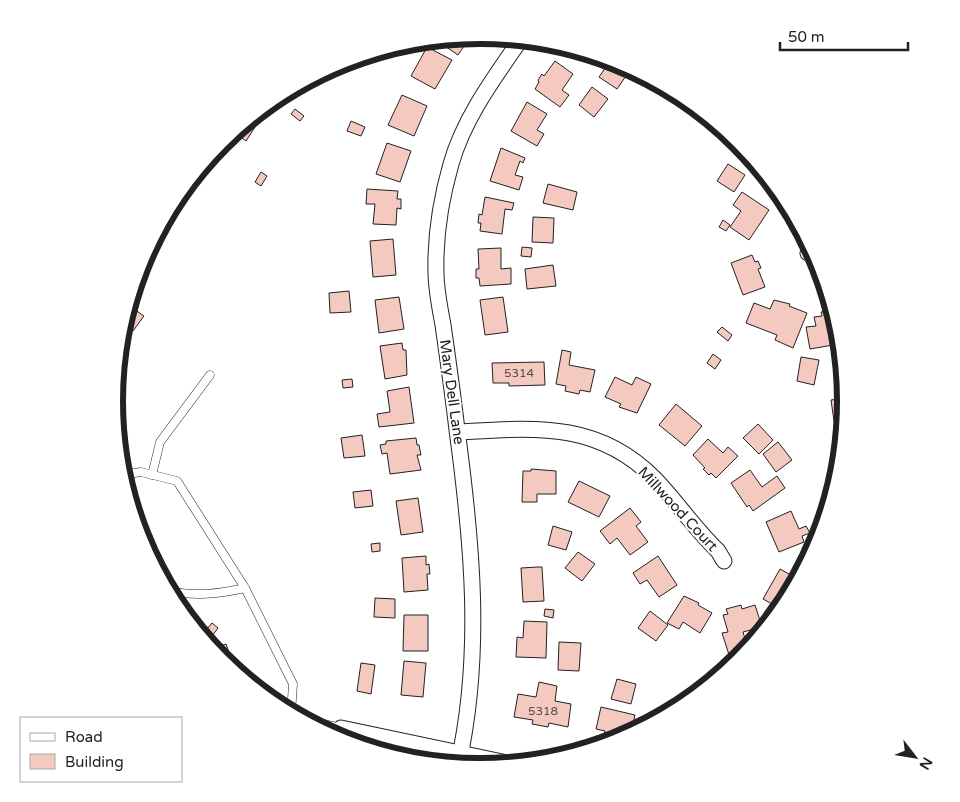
<svg xmlns="http://www.w3.org/2000/svg" width="960" height="802" font-family="'Varela Round',sans-serif">
<rect width="100%" height="100%" fill="#fff"/>
<g fill="#f3c9c0" stroke="#222">
<polygon points="471,36 458,55 439,42 441,39"/>
<polygon points="427,47 452,60 435,89 411,76"/>
<polygon points="555,61 573,74 562,90 569,95 560,107 535,89 539,82 538,80 542,74 544,76"/>
<polygon points="610,61 628,73 617,89 599,77"/>
<polygon points="592,87 608,99 594,117 579,105"/>
<polygon points="402,95 427,106 414,136 388,125"/>
<polygon points="527,102 547,114 537,130 544,134 537,146 511,131"/>
<polygon points="295,109 304,116 300,121 291,114"/>
<polygon points="247,121 255,127 246,141 233,132"/>
<polygon points="351,121 365,127 361,136 347,131"/>
<polygon points="387,143 411,151 400,182 376,174"/>
<polygon points="501,148 525,158 523,163 520,161 515,175 523,177 519,190 490,181"/>
<polygon points="728,164 745,175 734,192 717,181"/>
<polygon points="261,172 267,176 261,186 255,182"/>
<polygon points="548,184 577,192 573,210 543,203"/>
<polygon points="367,189 398,191 397,199 401,199 401,209 397,208 396,225 373,224 375,204 366,204"/>
<polygon points="742,192 769,210 749,240 730,227 741,211 733,205"/>
<polygon points="485,197 514,203 512,210 505,209 502,234 480,231 481,223 478,223 479,214 482,215"/>
<polygon points="533,217 554,218 553,243 532,242"/>
<polygon points="723,220 730,225 726,231 719,227"/>
<polygon points="393,239 396,275 373,277 370,241"/>
<polygon points="522,247 532,248 531,257 521,256"/>
<polygon points="501,248 501,269 511,268 511,284 480,286 479,278 476,278 476,269 479,269 478,249"/>
<polygon points="752,255 755,262 758,261 761,268 758,269 765,287 743,295 731,263"/>
<polygon points="553,265 556,286 527,289 525,269"/>
<polygon points="349,291 351,312 330,313 329,293"/>
<polygon points="399,297 404,329 379,333 375,300"/>
<polygon points="503,297 508,332 485,335 480,300"/>
<polygon points="774,300 790,304 789,306 807,313 793,348 775,340 777,335 746,323 754,303 770,309"/>
<polygon points="128,305 144,316 133,331 123,324"/>
<polygon points="829,311 830,315 834,314 840,336 832,337 833,345 810,349 806,327 816,326 814,317 822,316 821,312"/>
<polygon points="722,327 732,335 728,341 717,332"/>
<polygon points="402,343 403,350 406,350 407,375 385,379 380,346"/>
<polygon points="562,350 571,352 569,365 595,370 590,392 580,390 579,394 565,391 566,386 556,384"/>
<polygon points="713,354 721,360 715,369 707,363"/>
<polygon points="801,357 819,360 814,385 797,381"/>
<polygon points="544,362 545,385 509,386 509,383 493,383 492,363"/>
<polygon points="615,377 632,385 636,377 651,384 637,413 619,407 621,404 605,397"/>
<polygon points="352,379 353,387 343,388 342,380"/>
<polygon points="409,387 414,423 379,427 377,414 390,412 387,391"/>
<polygon points="846,398 844,419 834,421 831,400"/>
<polygon points="676,404 702,426 685,446 659,425"/>
<polygon points="758,424 773,440 759,454 743,438"/>
<polygon points="362,435 365,456 344,458 341,438"/>
<polygon points="416,438 417,445 419,445 421,455 417,455 421,470 390,474 387,453 382,454 380,445 386,444 386,441"/>
<polygon points="708,439 723,453 728,447 738,456 716,478 711,473 709,475 703,469 705,468 693,455"/>
<polygon points="778,442 792,460 776,472 763,454"/>
<polygon points="531,469 556,471 556,494 537,494 537,502 522,502 523,471 531,471"/>
<polygon points="750,470 762,487 777,476 785,488 753,511 749,505 747,507 731,483"/>
<polygon points="579,481 610,496 599,517 568,502"/>
<polygon points="371,490 373,506 355,508 353,492"/>
<polygon points="418,498 423,532 401,535 396,501"/>
<polygon points="630,508 641,522 636,526 648,542 630,555 617,538 610,544 600,531"/>
<polygon points="791,511 799,529 806,526 810,533 802,536 804,542 779,552 766,522"/>
<polygon points="553,526 572,532 566,550 548,545"/>
<polygon points="380,543 380,551 372,552 371,544"/>
<polygon points="578,552 595,564 582,581 565,568"/>
<polygon points="426,556 426,565 429,564 430,574 427,574 428,590 404,592 402,558"/>
<polygon points="658,556 677,585 659,597 647,580 640,584 633,573"/>
<polygon points="538,567 542,567 544,601 523,602 521,568"/>
<polygon points="780,569 798,579 781,609 763,599"/>
<polygon points="684,596 699,603 698,605 712,613 700,633 683,622 679,629 667,623"/>
<polygon points="375,598 395,599 395,618 374,617"/>
<polygon points="741,605 742,609 755,605 762,627 743,632 748,649 732,664 722,633 728,632 723,615 728,614 726,609"/>
<polygon points="545,609 554,610 553,618 544,616"/>
<polygon points="650,611 668,625 656,641 638,628"/>
<polygon points="404,615 428,615 428,651 403,651"/>
<polygon points="524,621 547,622 546,658 516,657 517,637 523,638"/>
<polygon points="212,623 218,628 212,636 223,645 226,644 236,672 221,660 201,636"/>
<polygon points="559,642 581,643 579,671 558,670"/>
<polygon points="404,661 426,663 423,697 401,695"/>
<polygon points="361,663 375,665 371,694 357,691"/>
<polygon points="617,679 636,684 631,704 611,699"/>
<polygon points="539,682 557,686 555,701 571,704 568,727 549,723 548,727 532,724 533,720 514,717 518,694 536,697"/>
<polygon points="601,707 635,715 631,733 626,736 612,733 610,737 604,735 605,731 596,729"/>
</g>
<g fill="none" stroke-linecap="round" stroke-linejoin="round">
<defs>
<g id="lane">
<polyline points="122,475 141,472 177,481 245,588 293,684 291,713"/>
<polyline points="152,475 160,442 210,375"/>
<path d="M168,590C194,597 218,594 245,588"/>
<polyline points="302,719 341,728"/>
</g>
<g id="street">
<polyline points="808,253 813,252"/>
<path d="M458,432C532,428 597,420 655,479C677,502 695,529 718,551L724,561"/>
<polyline points="341,728 511,764"/>
<path d="M458,765C483,654 472,541 457,430C453,395 448,360 443,325C440,308 436,290 436,272C435,236 441,199 451,164C464,118 494,78 521,39"/>
</g>
</defs>
<use href="#lane" stroke="#222" stroke-width="9"/>
<use href="#street" stroke="#222" stroke-width="17"/>
<use href="#lane" stroke="#fff" stroke-width="8"/>
<use href="#street" stroke="#fff" stroke-width="15"/>
</g>
<g text-anchor="middle" dominant-baseline="central" stroke-width="4" stroke-linejoin="round" paint-order="stroke">
<g font-size="12" fill="#564c4a">
<text x="519" y="373">5314</text>
<text x="543" y="711">5318</text>
</g>
<g font-size="15" fill="#222" stroke="#fff">
<text transform="translate(452 392) rotate(82)">Mary Dell Lane</text>
<text transform="translate(678 509) rotate(47)">Millwood Court</text>
</g>
</g>
<path d="M0 0H960V802H0ZM123 401a357 357 0 1 1 714 0a357 357 0 1 1-714 0Z" fill="#fff" fill-rule="evenodd"/>
<path fill="none" stroke="#222" stroke-width="6" d="M123 401a357 357 0 1 1 714 0a357 357 0 1 1-714 0Z"/>
<rect x="20" y="717" width="162" height="65" fill="#ffffff" stroke="#a7a7a7"/>
<rect x="30" y="733" width="25" height="8" fill="#ffffff" stroke="#a7a7a7"/>
<text x="65" y="742" font-size="15" fill="#222222">Road</text>
<rect x="30" y="754" width="25" height="15" fill="#f3c9c0" stroke="#a7a7a7"/>
<text x="65" y="767" font-size="15" fill="#222222">Building</text>
<g transform="translate(915 757) rotate(121)" stroke="#ffffff" stroke-width="4" paint-order="stroke">
<path d="M0-4L9 19L0 12L-9 19Z" fill="#222222"/>
<text y="-8" font-size="14" font-weight="bold" text-anchor="middle" fill="#222222">N</text>
</g>
<path d="M780 42v8h128v-8" fill="none" stroke="#222222" stroke-width="2.5"/>
<text x="788" y="42" font-size="15" fill="#222222" stroke="#ffffff" stroke-width="4" paint-order="stroke">50 m</text>
</svg>
